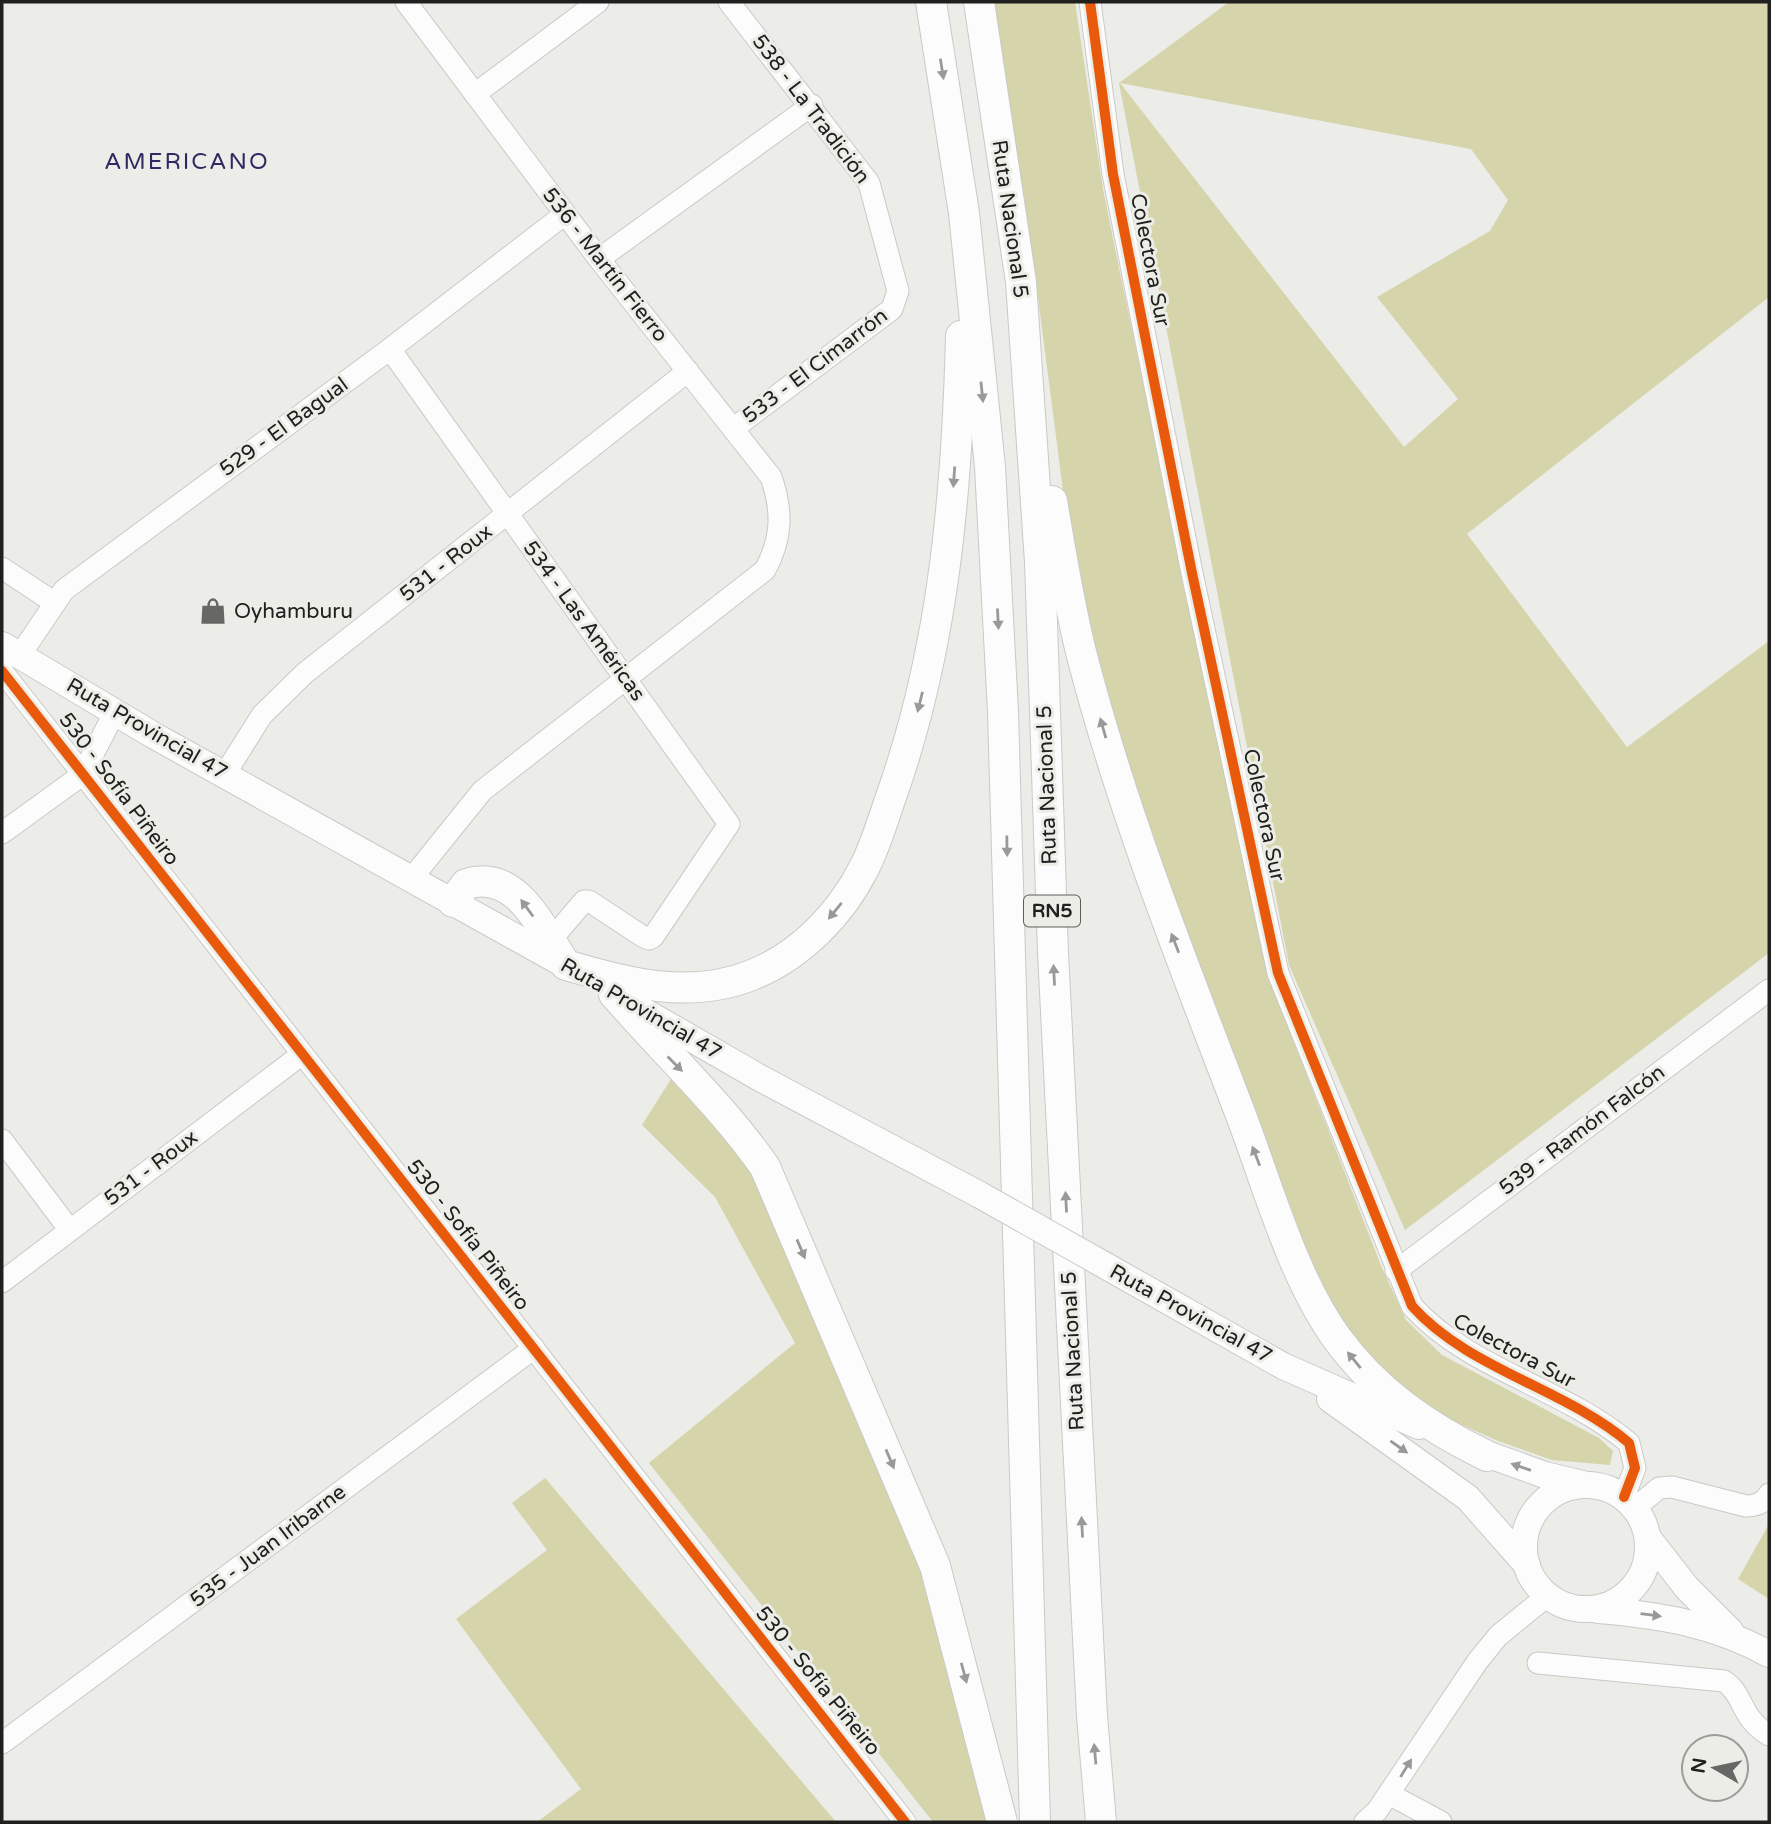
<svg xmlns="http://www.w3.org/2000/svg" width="1771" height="1824" font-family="'Varela Round',sans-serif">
<rect width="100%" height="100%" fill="#ecece9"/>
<g fill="#d5d4aa" fill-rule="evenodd">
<polygon points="992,2 1075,2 1103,189 1120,273 1268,976 1382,1268 1406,1320 1442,1355 1599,1438 1613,1451 1610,1465 1552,1460 1498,1441 1426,1409 1361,1359 1326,1308 1141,832 1073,567 1035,275"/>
<path d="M1229,2H1769V297L1467,534L1627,747L1769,641V953L1405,1230L1289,965L1119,83ZM1120,83L1471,149L1508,200L1490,231L1377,297L1458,399L1404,447Z"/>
<polygon points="671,1079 737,1144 770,1205 926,1572 990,1822 933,1822 649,1463 795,1343 715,1197 642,1125"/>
<polygon points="545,1478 836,1822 537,1822 581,1789 456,1619 547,1550 512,1503"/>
<polygon points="1769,1524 1769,1599 1738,1579"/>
</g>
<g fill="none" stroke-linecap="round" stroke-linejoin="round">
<defs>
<g id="minor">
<path d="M406,2L599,259L771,477C783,511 782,539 765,570L482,791L412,878"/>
<polyline points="729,2 869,183 898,291 892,309 734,428"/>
<path d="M1090,2L1113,174L1192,573L1278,973L1412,1306C1468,1369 1564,1388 1629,1443L1635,1468L1624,1497"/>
<polyline points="475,94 598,2"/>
<polyline points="599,259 812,105"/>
<polyline points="390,349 729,824 653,937 649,939 642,936 589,901 584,901 550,941"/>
<polyline points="2,568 55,603"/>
<polyline points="20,655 64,590 390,349 565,214"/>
<polyline points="2,671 905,1822"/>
<polyline points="225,774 262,715 305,673 688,371"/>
<polyline points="2,833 82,775 115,712"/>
<polyline points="2,1140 69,1229"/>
<polyline points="1396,1271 1769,990"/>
<polyline points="2,1282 301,1055"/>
<path d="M1635,1508L1659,1488L1672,1487L1746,1506C1756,1506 1764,1503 1769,1494"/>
<path d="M1538,1663L1724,1681C1745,1695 1739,1717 1769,1735"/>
<polyline points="2,1743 534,1348"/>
<polyline points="1389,1794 1441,1822"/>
<polyline points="1365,1822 1377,1811 1477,1662 1498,1636 1547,1596"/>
</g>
<g id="major">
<polyline points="2,645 153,735 569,967"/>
<polyline points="626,1001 760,1078 980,1195"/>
<polyline points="1106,1266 1283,1366 1419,1426"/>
<polyline points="1330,1399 1468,1498 1527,1565"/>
<polyline points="1467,1447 1545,1475 1587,1485"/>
<circle cx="1586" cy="1547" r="62"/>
<polyline points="1648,1538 1687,1588 1730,1631"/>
<path d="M1598,1610C1660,1615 1714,1624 1769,1654"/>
</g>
<g id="highway">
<polyline points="931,2 964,213 990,467 1003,712 1035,1822"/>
<polyline points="979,2 1021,282 1040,562 1053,953 1092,1716 1101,1822"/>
<path d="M1052,501C1061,553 1069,605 1082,656C1123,814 1184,966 1242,1118C1268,1187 1293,1277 1336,1337C1375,1391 1427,1427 1487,1456"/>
<path d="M453,902L466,884C518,868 541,929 566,965C626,983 690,1000 752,975C800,956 841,914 864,868C876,845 883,819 892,794C944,646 957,492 961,336"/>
<path d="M614,994C664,1052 721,1104 765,1167L935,1566L1002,1822"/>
</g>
</defs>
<use href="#minor" stroke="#c9c9c7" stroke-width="23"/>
<use href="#major" stroke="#c9c9c7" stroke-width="28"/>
<use href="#highway" stroke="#c9c9c7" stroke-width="32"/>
<use href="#minor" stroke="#fcfcfc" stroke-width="21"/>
<use href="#major" stroke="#fcfcfc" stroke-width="26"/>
<use href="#highway" stroke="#fcfcfc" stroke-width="30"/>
<defs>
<polyline id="major-bridge" points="980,1195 1106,1266"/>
</defs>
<use href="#major-bridge" stroke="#c9c9c7" stroke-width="28" stroke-linecap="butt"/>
<use href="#major-bridge" stroke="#fcfcfc" stroke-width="26"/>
<defs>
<g id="cycleway">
<path d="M1090,2L1113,174L1192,573L1278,973L1412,1306C1468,1369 1564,1388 1629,1443L1635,1468L1624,1497"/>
<polyline points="2,671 905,1822"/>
</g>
</defs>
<use href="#cycleway" stroke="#edede8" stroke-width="15"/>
<use href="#cycleway" stroke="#e8590c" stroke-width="10"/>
</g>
<defs><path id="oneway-solid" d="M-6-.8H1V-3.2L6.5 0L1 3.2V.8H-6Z" transform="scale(1.75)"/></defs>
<g fill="#999998">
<use href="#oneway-solid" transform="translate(942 69) rotate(81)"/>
<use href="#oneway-solid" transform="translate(982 392) rotate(84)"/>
<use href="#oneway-solid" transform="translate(954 477) rotate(94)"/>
<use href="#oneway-solid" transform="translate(998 619) rotate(87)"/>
<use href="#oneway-solid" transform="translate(920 702) rotate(104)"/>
<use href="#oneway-solid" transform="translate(1103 728) rotate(-106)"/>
<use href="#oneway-solid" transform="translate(1007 846) rotate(89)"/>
<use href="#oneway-solid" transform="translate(527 908) rotate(-126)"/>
<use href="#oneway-solid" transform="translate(835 911) rotate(129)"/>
<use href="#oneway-solid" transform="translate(1175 943) rotate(-111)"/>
<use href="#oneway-solid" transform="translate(1054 975) rotate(-93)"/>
<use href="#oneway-solid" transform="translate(675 1064) rotate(45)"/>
<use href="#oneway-solid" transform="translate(1256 1156) rotate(-111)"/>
<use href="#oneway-solid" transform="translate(1066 1202) rotate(-93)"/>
<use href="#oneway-solid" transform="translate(801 1249) rotate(67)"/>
<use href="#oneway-solid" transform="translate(1354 1360) rotate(-129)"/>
<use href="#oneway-solid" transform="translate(1399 1447) rotate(35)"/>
<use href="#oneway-solid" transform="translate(890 1459) rotate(67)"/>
<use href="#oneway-solid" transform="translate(1521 1467) rotate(-161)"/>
<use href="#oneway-solid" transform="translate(1082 1527) rotate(-93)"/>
<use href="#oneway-solid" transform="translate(1651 1615) rotate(7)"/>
<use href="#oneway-solid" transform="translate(964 1673) rotate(75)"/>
<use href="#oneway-solid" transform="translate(1095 1754) rotate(-95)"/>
<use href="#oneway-solid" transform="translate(1406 1768) rotate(-58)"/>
</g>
<defs>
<symbol id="shop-bare" viewBox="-9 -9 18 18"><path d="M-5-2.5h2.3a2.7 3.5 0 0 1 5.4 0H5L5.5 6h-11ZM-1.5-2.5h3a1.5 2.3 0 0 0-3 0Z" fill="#676765" stroke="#edede8" stroke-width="2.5" paint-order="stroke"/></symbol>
</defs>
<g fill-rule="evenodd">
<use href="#shop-bare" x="194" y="592" width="38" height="38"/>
</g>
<g text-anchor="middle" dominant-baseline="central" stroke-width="6" stroke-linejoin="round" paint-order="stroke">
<rect fill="#edede8" stroke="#5e5e5b" stroke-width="2" x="1024" y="895.5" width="56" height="31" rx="5"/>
<g font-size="19" font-weight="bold" fill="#20201e">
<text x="1052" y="911">RN5</text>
</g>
<g font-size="21" fill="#20201e" stroke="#edede8">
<text transform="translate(811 109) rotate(53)">538 - La Tradición</text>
<text transform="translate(1010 219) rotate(82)">Ruta Nacional 5</text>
<text transform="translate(1150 260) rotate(79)">Colectora Sur</text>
<text transform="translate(605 265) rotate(52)">536 - Martín Fierro</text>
<text transform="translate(815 366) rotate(-37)">533 - El Cimarrón</text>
<text transform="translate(284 427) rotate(-36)">529 - El Bagual</text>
<text transform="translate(446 563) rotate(-38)">531 - Roux</text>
<text transform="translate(584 621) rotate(54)">534 - Las Américas</text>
<text transform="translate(147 729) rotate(30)">Ruta Provincial 47</text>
<text transform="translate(1047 785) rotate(-92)">Ruta Nacional 5</text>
<text transform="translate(119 789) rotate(53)">530 - Sofía Piñeiro</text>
<text transform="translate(1264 815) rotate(78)">Colectora Sur</text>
<text transform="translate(641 1009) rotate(30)">Ruta Provincial 47</text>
<text transform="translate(1582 1130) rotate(-37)">539 - Ramón Falcón</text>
<text transform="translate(151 1168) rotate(-37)">531 - Roux</text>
<text transform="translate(468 1235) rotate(52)">530 - Sofía Piñeiro</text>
<text transform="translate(1191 1314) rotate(29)">Ruta Provincial 47</text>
<text transform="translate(1073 1351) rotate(-93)">Ruta Nacional 5</text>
<text transform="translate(1514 1351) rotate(28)">Colectora Sur</text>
<text transform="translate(268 1546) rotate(-37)">535 - Juan Iribarne</text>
<text transform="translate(818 1681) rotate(51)">530 - Sofía Piñeiro</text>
</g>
<g font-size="21" fill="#20201e" stroke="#edede8" text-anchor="start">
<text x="234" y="611">Oyhamburu</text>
</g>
<g font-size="23" letter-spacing="2" fill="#322964" stroke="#edede8">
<text x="187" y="162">AMERICANO</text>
</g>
</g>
<rect width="1771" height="1824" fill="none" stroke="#20201e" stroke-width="7"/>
<g transform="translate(1715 1768) rotate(279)"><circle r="33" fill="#edede8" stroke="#9b9b97" stroke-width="2"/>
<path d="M0-5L12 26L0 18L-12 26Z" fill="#676765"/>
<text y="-10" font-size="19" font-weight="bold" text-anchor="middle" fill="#20201e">N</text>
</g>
</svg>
